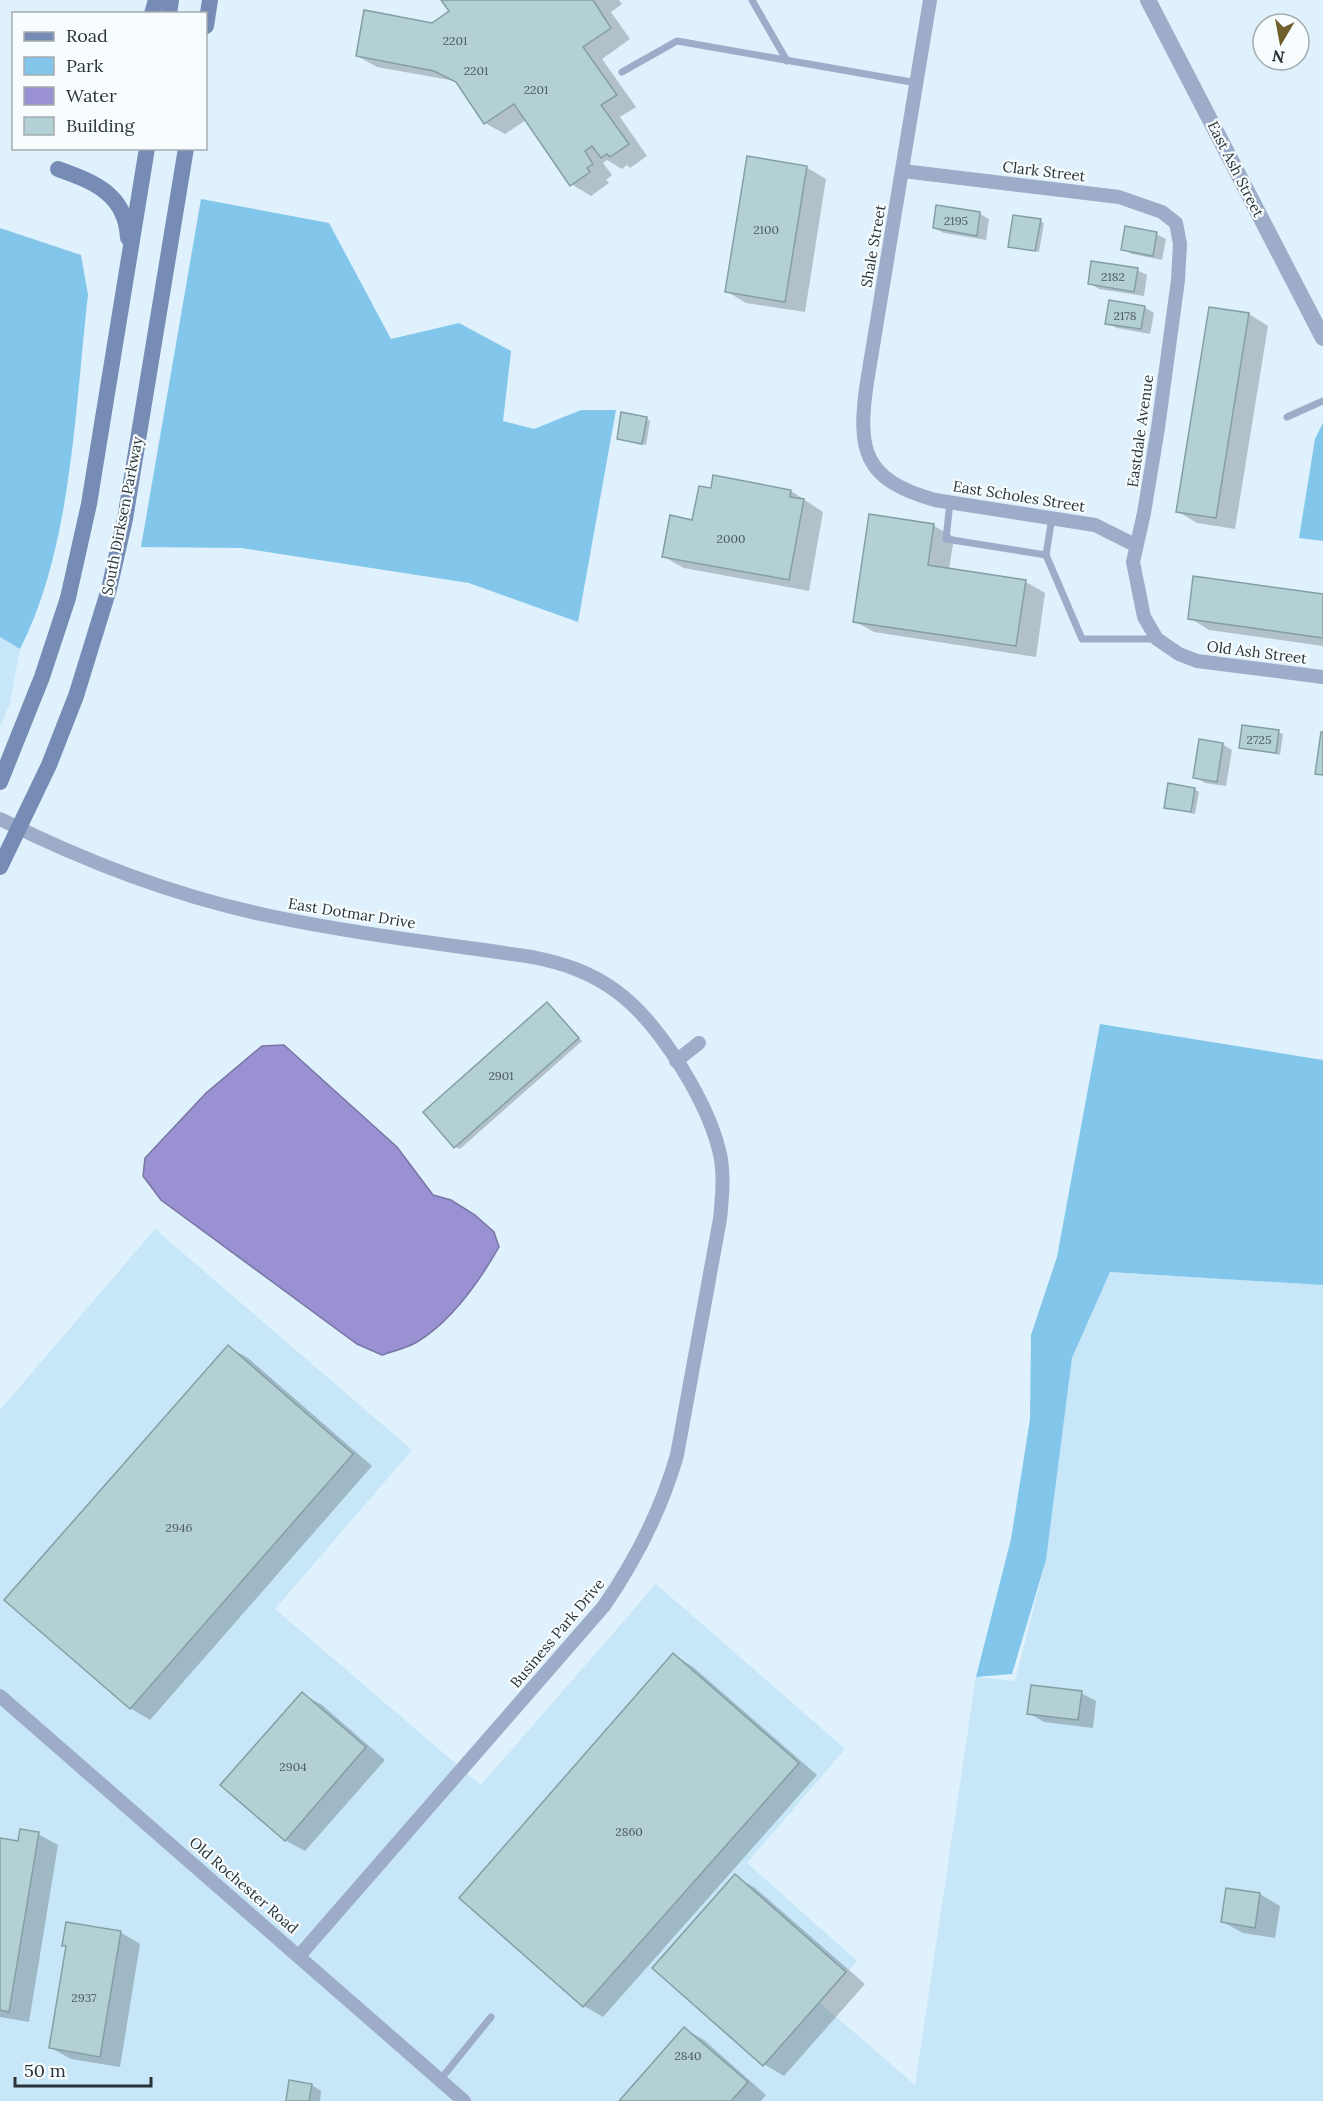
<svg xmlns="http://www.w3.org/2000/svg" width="1323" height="2101" font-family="Lora,serif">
<rect width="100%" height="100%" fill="#def1fc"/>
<g fill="#c7e6f8">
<polygon points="0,637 20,649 10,703 0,727"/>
<polygon points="155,1229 412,1450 275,1609 481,1785 656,1584 845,1749 747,1863 857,1961 819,2002 915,2085 976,1677 1015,1681 1046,1560 1072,1358 1110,1272 1323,1285 1323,2101 0,2101 0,1410"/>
</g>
<g fill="#83c6ec">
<polygon points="201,199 329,223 391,339 459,323 511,351 503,421 534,429 581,410 616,410 578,622 469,583 241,548 141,547"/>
<path d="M0,228L81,255L88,295C75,407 72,548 20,649L0,637Z"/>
<polygon points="1323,423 1323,541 1299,538 1315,439"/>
<polygon points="1100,1024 1323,1060 1323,1285 1110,1272 1072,1358 1046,1560 1012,1674 976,1677 1011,1539 1030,1419 1031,1335 1057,1257"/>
</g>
<path fill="#9a91d3" stroke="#7875a4" stroke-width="1.5" d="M284,1045L397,1147L433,1195L451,1200L475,1215L494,1232L499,1247C479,1282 452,1321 417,1342C407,1348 393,1351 382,1355L357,1344L161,1200L143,1176L145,1158L206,1093L262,1046Z"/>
<g fill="#0003">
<polygon points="443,0 619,0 622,4 611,12 630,39 602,59 636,107 620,117 647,156 630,168 627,165 622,169 607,160 603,163 612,175 606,180 609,183 591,196 571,184 526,120 505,134 485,123 455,81 377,67 357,56 432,25 451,12"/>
<polygon points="806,167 826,179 805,312 746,303 726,291"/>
<polygon points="938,207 980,214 989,219 986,240 944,233 934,228"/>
<polygon points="1040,221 1044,223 1039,252 1009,246"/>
<polygon points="1156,234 1166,239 1162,260 1132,254 1122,249"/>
<polygon points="1137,270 1147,275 1144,296 1099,289 1089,283"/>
<polygon points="1144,307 1154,313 1150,334 1117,328 1107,323"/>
<polygon points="1249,314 1268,326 1235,529 1197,523 1177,511"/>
<polygon points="646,418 650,421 646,445 618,438"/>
<polygon points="714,477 791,491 823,512 809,591 684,568 664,557 694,521 712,490"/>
<polygon points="870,516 934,526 954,537 949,570 1026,582 1045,593 1036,657 874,632 854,621"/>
<polygon points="1323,595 1323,646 1209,630 1190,618"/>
<polygon points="1278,732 1283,734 1280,755 1240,747"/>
<polygon points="1222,744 1232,750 1226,786 1205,783 1195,777"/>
<polygon points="1194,789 1199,792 1195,814 1166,807"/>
<polygon points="547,1004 582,1041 460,1149 455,1147"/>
<polygon points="228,1347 248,1358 372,1466 150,1720 130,1708"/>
<polygon points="674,1655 693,1667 817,1775 603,2017 584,2006"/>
<polygon points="1081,1693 1096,1701 1093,1728 1044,1722 1029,1713"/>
<polygon points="302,1694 322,1705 385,1760 305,1851 285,1840"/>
<polygon points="38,1834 58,1845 29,2022 0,2017 0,1839 19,1843"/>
<polygon points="735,1876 755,1888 865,1984 784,2076 764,2064"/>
<polygon points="1260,1894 1280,1906 1275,1938 1243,1933 1223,1922"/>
<polygon points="120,1932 140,1944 120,2067 71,2059 51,2048 67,1947 64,1945"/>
<polygon points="684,2029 704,2040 766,2095 761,2101 621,2101"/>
<polygon points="290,2082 312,2085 321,2091 320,2101 287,2101"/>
</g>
<g fill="#b3d0d4" stroke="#849fa3" stroke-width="1.5">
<polygon points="441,0 593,0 611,28 583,47 617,95 601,105 629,144 610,157 607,154 601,158 592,146 585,151 593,164 587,168 590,172 570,186 514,104 484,124 456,82 434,71 356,56 364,10 432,23 449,11"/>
<polygon points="747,156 807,166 785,302 725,292"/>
<polygon points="936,205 980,212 977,236 933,228"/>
<polygon points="1013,215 1041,219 1035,251 1008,247"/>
<polygon points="1125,226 1157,232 1153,256 1121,250"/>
<polygon points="1091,261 1138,268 1134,292 1088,284"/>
<polygon points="1109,300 1145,306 1141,329 1105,324"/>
<polygon points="1209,307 1249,313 1216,518 1176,512"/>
<polygon points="621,412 647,417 642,444 617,439"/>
<polygon points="713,475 791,490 790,497 804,499 789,580 662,557 670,515 692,520 699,486 711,488"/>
<polygon points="869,514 934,524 928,565 1026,580 1016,646 853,622"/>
<polygon points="1193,576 1323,594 1323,638 1188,619"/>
<polygon points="1242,725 1279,730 1276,753 1239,748"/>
<polygon points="1321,732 1323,732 1323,775 1315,774"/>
<polygon points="1199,739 1223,743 1217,782 1193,778"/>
<polygon points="1168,783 1195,788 1191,812 1164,808"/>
<polygon points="547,1002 579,1038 454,1148 423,1112"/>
<polygon points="228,1345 353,1454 130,1709 4,1600"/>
<polygon points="673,1653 799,1763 583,2007 459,1898"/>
<polygon points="1031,1685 1082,1691 1078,1720 1027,1714"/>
<polygon points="302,1692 366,1747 285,1841 220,1785"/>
<polygon points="20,1829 39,1832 9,2012 0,2010 0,1838 18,1841"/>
<polygon points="735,1874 846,1972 763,2066 652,1968"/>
<polygon points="1226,1888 1260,1893 1255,1928 1221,1922"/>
<polygon points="66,1922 121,1931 100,2057 49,2048 66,1946 62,1946"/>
<polygon points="684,2027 748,2082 731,2101 619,2101"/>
<polygon points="289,2080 312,2084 309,2101 286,2101"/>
</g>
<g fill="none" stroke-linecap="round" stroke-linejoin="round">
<g stroke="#9dacc8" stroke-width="7">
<polyline points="752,0 787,61"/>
<polyline points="622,72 677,41 917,83"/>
<polyline points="1287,417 1323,401"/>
<polyline points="950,502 946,539 1046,555 1052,517"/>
<polyline points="1046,555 1082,639 1156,639"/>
<polyline points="440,2080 491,2017"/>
</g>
<g stroke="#9dacc8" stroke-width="14">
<path d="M930,0L867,382C857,450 863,480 935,500L1095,525L1135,545"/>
<polyline points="903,171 1119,197 1162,212 1176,223 1180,244 1178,280 1158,428 1144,513 1133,562 1144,617 1157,639 1179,654 1197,661 1323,677"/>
<path d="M0,819C84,861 178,897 270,916C356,934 445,944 532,957C563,963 590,972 616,991C660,1023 711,1106 721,1159C724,1179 722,1199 720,1219L677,1455C661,1511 637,1558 604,1606L299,1956"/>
<polyline points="676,1061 699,1043"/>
<polyline points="0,1696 464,2101"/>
</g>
<polyline stroke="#9dacc8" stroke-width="16" points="1148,0 1323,338"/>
<g stroke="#768cb4" stroke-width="16">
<polyline points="152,14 156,0"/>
<polyline points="169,14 171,0"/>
<polyline points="206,26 210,0"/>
<path d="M58,169C94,182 126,194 128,238"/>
<polyline points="0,782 42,677 68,598 89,504 147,148"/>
<polyline points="0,867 49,765 76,696 109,589 125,519 186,148"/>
</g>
</g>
<g text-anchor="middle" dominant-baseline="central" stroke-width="4.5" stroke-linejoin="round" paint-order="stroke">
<g font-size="12" fill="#4c5a5f">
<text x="455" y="40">2201</text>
<text x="476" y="70">2201</text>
<text x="536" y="89">2201</text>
<text x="956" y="220">2195</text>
<text x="766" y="229">2100</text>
<text x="1113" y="276">2182</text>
<text x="1125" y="315">2178</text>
<text x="731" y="538">2000</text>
<text x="1259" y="739">2725</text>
<text x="501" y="1075">2901</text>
<text x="179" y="1527">2946</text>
<text x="293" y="1766">2904</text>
<text x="629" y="1831">2860</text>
<text x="84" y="1997">2937</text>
<text x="688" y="2055">2840</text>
</g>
<g font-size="15" fill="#2a3338" stroke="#f7fcfe">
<text transform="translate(1236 169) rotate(63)">East Ash Street</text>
<text transform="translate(1044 171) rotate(7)">Clark Street</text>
<text transform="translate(873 246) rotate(-80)">Shale Street</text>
<text transform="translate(1140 431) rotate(-82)">Eastdale Avenue</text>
<text transform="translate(1019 496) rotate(9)">East Scholes Street</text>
<text transform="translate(122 516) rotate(-79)">South Dirksen Parkway</text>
<text transform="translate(1257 652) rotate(7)">Old Ash Street</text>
<text transform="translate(352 913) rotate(9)">East Dotmar Drive</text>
<text transform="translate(557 1633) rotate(-50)">Business Park Drive</text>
<text transform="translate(244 1885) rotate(41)">Old Rochester Road</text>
</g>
</g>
<rect x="12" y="12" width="195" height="138" fill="#f7fcfe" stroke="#a5acaf" stroke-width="1.5"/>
<rect x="24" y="32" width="30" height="9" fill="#768cb4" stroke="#a5acaf" stroke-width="1.5"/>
<text x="66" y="42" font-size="18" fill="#2a3338">Road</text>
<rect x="24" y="57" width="30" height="18" fill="#83c6ec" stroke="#a5acaf" stroke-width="1.5"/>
<text x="66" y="72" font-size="18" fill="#2a3338">Park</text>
<rect x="24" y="87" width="30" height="18" fill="#9a91d3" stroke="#a5acaf" stroke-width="1.5"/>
<text x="66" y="102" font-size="18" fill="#2a3338">Water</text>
<rect x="24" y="117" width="30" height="18" fill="#b3d0d4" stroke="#a5acaf" stroke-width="1.5"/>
<text x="66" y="132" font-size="18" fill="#2a3338">Building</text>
<g transform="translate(1281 42) rotate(190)"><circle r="28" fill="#f7fcfe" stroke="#a5acaf" stroke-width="1.5"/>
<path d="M0-4.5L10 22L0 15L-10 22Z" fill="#6d5e2c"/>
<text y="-9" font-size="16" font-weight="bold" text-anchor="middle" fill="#2a3338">N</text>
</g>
<path d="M15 2077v9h136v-9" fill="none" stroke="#2a3338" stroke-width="3"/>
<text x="24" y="2077" font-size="18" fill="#2a3338" stroke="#f7fcfe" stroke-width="4.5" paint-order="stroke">50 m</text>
</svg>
